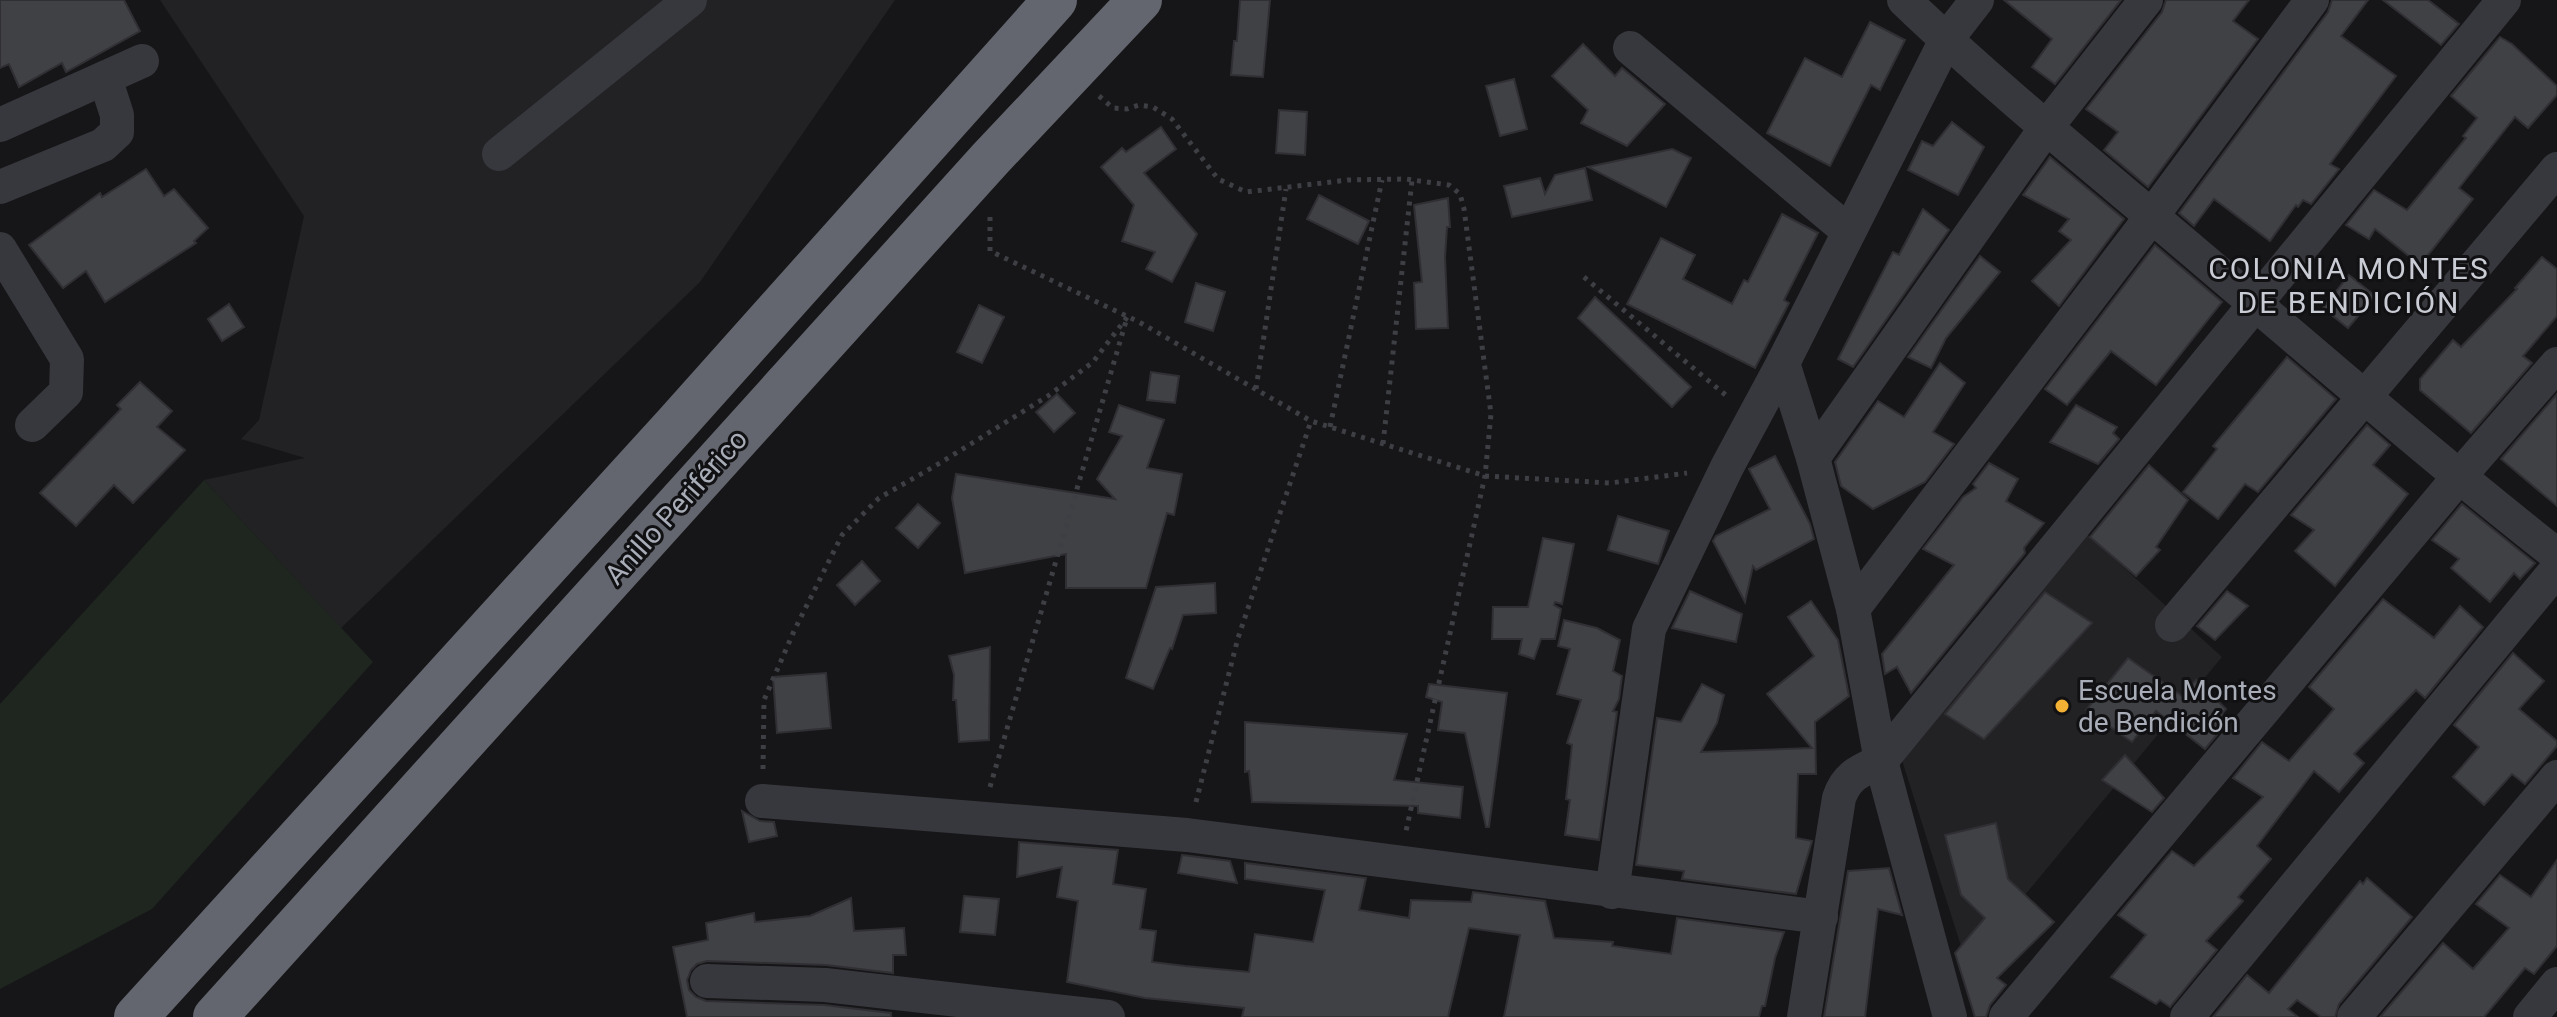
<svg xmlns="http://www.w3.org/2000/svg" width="2557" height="1017" font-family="Roboto,sans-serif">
<rect width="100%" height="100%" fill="#161618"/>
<g fill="#222225">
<polygon points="160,0 895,0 700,282 341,628 204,480 305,458 241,439 259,420 304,216"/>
<polygon points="2087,534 2222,657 1967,965 1900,754"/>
</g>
<polygon fill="#1e261f" points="204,480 373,662 152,909 0,989 0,704"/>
<g fill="#404145" stroke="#303034" stroke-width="2">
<polygon points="0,0 124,0 140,31 66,72 62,63 19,87 9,64 0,68"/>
<polygon points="1240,0 1270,0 1263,77 1231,75 1234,41 1237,41"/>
<polygon points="2004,0 2121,0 2055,84 2032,67 2052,39"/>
<polygon points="2166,0 2249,0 2233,21 2258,39 2148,187 2104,150 2118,132 2086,109 2162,12"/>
<polygon points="2332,0 2368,0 2341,36 2396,76 2330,164 2339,169 2311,204 2303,200 2298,207 2296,205 2270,241 2214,199 2194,226 2179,213 2328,12"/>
<polygon points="2383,0 2428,0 2459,24 2441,45"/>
<polygon points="1870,22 1905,40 1880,90 1871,85 1830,166 1767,133 1805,58 1842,77"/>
<polygon points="2500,37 2512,44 2557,86 2557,95 2528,128 2515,117 2459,188 2473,199 2420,265 2375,229 2369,239 2346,225 2374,190 2407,210 2466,138 2463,136 2477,118 2451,96"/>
<polygon points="1583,44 1615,76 1622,68 1665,104 1627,146 1581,123 1588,110 1552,76"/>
<polygon points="1514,79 1527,129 1500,136 1486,86"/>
<polygon points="1279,110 1307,112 1305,155 1276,153"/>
<polygon points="1952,122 1984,147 1958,195 1908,170 1922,141 1933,146"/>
<polygon points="1161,127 1176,149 1144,173 1197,234 1172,282 1146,269 1155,252 1122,241 1134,205 1101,167 1122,148 1126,152"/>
<polygon points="1672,149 1691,158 1666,207 1588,167"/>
<polygon points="2050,157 2124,219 2059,306 2032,281 2071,240 2059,231 2069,219 2023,195"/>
<polygon points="1585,168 1592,200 1512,217 1504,186 1540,178 1545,194 1555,175"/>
<polygon points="146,169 164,196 174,189 208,228 194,241 196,243 105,302 86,271 63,288 29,245 100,193 102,197"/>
<polygon points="1319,195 1369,221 1358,244 1307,219"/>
<polygon points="1448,198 1450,227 1447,227 1445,257 1448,328 1416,329 1414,283 1422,282 1414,205"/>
<polygon points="1923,209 1949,230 1853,367 1838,359 1893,252 1899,255"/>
<polygon points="1782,214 1818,233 1784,300 1789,303 1755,368 1627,304 1661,238 1695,255 1683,279 1732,304 1744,280 1748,282"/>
<polygon points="2155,245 2222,302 2156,385 2111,351 2067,405 2045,389"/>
<polygon points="1980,256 2000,272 1946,338 1931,368 1908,357"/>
<polygon points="2542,257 2557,269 2557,316 2523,356 2532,363 2471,433 2420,390 2420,379 2453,340 2461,347 2517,289 2515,288"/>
<polygon points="2349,275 2375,296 2348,328 2323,308"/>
<polygon points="1196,283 1225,292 1213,331 1185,322"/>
<polygon points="1595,297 1691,387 1672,407 1578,318"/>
<polygon points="229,304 244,327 222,341 208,319"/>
<polygon points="979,305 1004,317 982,363 957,352"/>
<polygon points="2287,357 2336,399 2258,492 2245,484 2218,519 2183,492 2217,449 2213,446"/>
<polygon points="1940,363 1965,383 1933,432 1954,444 1925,482 1873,509 1841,486 1835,462 1878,401 1904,417"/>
<polygon points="1151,372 1179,376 1175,403 1147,400"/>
<polygon points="140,382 172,411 157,427 185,450 133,503 114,485 76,526 40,493 121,409 117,405"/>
<polygon points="1057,394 1075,413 1054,432 1036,412"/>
<polygon points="2557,394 2557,506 2501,459"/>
<polygon points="1119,405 1164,420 1147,468 1182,474 1174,515 1167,513 1146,588 1066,588 1066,554 965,573 952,498 956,474 1115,499 1097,479 1122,436 1109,432"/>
<polygon points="2076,405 2117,427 2113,433 2119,439 2098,464 2050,442"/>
<polygon points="2367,425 2390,445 2373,465 2408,494 2335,586 2295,551 2314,530 2291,515"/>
<polygon points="1775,456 1810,524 1814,539 1756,570 1753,566 1745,602 1713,541 1716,536 1770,509 1749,469"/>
<polygon points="1989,463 2018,479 2006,501 2044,523 2024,548 2025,553 1911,693 1897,667 1885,674 1882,654 1954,565 1923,549 1963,497 1976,488 1973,484"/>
<polygon points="2149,465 2188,500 2156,547 2160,550 2136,576 2090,537"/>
<polygon points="918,504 940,523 918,548 896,528"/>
<polygon points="2462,504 2535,563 2520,579 2514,573 2490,602 2451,568 2459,559 2432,540"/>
<polygon points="1618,516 1669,531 1658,564 1608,550"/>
<polygon points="1543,538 1574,544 1562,604 1555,602 1554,605 1561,609 1555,639 1541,639 1534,659 1519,654 1522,639 1492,639 1493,607 1528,607"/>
<polygon points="862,561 880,581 855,605 837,585"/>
<polygon points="1215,583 1216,613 1183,615 1172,649 1170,648 1153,689 1126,678 1156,587"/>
<polygon points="1690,591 1742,614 1736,642 1672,628"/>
<polygon points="2227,591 2248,606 2215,640 2197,626"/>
<polygon points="2045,592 2092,623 1984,739 1945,714"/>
<polygon points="2383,599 2434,638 2460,606 2483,627 2425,698 2416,690 2354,754 2364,763 2339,792 2314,771 2257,846 2271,859 2238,897 2243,901 2206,941 2217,950 2170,1007 2160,1000 2156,1004 2111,977 2146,935 2118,915 2172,851 2194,866 2263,797 2233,778 2262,742 2289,761 2334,709 2309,687"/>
<polygon points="1811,601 1838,640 1849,696 1815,722 1816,774 1798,774 1796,838 1812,841 1796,894 1682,879 1684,871 1636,865 1657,718 1681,722 1702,684 1724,695 1717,723 1701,752 1812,748 1767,694 1814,656 1788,617"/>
<polygon points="1564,620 1597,628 1620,640 1613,671 1622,676 1619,699 1613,711 1617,712 1599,840 1565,835 1570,800 1566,799 1572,745 1567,743 1581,700 1557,694 1570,649 1558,646"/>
<polygon points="990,647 989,740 959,742 956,700 953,700 954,675 949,656"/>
<polygon points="2513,653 2544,681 2519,709 2557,741 2557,746 2525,784 2512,774 2484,805 2453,777 2479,747 2454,725"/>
<polygon points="2128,658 2182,696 2196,680 2226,709 2222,714 2230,719 2205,749 2156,711 2132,742 2086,710"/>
<polygon points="826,673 831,728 777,733 773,677"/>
<polygon points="1429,684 1507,693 1489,827 1486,827 1465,733 1438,730 1442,702 1426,697"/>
<polygon points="1245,722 1407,734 1394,780 1463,787 1460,818 1418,813 1418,806 1252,802 1249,771 1245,772"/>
<polygon points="2125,755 2164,798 2152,812 2102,780"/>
<polygon points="742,811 760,821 774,822 777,836 749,842"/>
<polygon points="1996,823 2008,879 2054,922 1997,978 2006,985 1990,1005 1986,1017 1975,1017 1955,953 1985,918 1961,895 1945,835"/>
<polygon points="1019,842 1118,850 1113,884 1146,889 1140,929 1156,931 1152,962 1185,966 1249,972 1255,934 1313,942 1325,890 1245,879 1245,863 1366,878 1359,910 1409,918 1411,900 1471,902 1473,892 1545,901 1554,938 1613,942 1612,946 1671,954 1677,918 1784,932 1775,958 1765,1006 1762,1006 1759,1017 1504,1017 1520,935 1469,928 1448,1017 1242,1017 1244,1008 1145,998 1067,982 1078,901 1057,897 1062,867 1017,877"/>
<polygon points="1182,855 1230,861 1237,883 1178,873"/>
<polygon points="2557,860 2557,946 2534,974 2525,968 2484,1017 2380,1017 2443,943 2473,969 2509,928 2476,904 2500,875 2531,897"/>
<polygon points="1889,868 1902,915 1878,909 1865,1017 1824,1017 1848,871"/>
<polygon points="2367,878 2412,917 2339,1004 2335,1017 2321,1017 2297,1000 2288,1009 2298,1017 2213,1017 2247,975 2269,993 2360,881 2363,884"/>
<polygon points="964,896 999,899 995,935 960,932"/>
<polygon points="851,898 854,931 904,928 906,955 893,955 893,973 826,965 707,961 697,964 691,970 687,980 689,990 696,997 706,1001 824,1005 891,1013 891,1017 687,1017 673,947 708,940 706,923 754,913 755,922 810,916"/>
</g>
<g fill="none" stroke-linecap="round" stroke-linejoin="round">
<g stroke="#3d3f44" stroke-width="5" stroke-dasharray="4 6" stroke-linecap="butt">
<polyline points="1099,96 1113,108 1127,109 1139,105 1153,107 1172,119 1218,179 1246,192 1348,180 1405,179 1449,185 1460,194 1464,209 1491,414 1485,476 1406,831"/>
<polyline points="990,217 990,251 1139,322 1311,421 1485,476 1610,483 1687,473"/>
<polyline points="1584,277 1728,397"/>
<polyline points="1256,389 1286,189"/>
<polyline points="1330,427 1382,180"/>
<polyline points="1383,444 1412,180"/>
<polyline points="763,769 764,700 794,631 842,535 879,498 940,463 1048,396 1093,362 1128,316"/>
<polyline points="990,787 1126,321"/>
<polyline points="1196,802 1238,638 1311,421"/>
</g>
<g stroke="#37383d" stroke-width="34">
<path d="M1904,0C2001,93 2105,176 2207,263C2323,361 2437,461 2557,555"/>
<polyline points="1630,48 1848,231"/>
<polyline points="0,125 142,61"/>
<polyline points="499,154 690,0"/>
<polyline points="0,187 103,145 117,132 117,115 105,78"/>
<polyline points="0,249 67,359 66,392 32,425"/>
<polyline points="1813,458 2045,129 2146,0"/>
<polyline points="1853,609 2152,216 2312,0"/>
<polyline points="2172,625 2557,169"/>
<polyline points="762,801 1187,835 1821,917"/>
<polyline points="1612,892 1649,629 1727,467 1783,363"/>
<polyline points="707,981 825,985 1108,1017"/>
<path d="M1804,1017L1839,798C1847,775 1860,771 1881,761L2504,0"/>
<polyline points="1950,1017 1881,761 1853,609 1813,458 1783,363 1946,40 1977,0"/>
<polyline points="2006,1017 2458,478 2557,364"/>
<polyline points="2187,1017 2557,569"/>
<polyline points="2354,1017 2557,777"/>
<polyline points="2530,1017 2557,984"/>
</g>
<g stroke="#63666e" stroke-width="44">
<polyline points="136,1017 676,424 1055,0"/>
<polyline points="215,1017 990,159 1140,0"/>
</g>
</g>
<circle fill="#f2b134" stroke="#111113" stroke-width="3" cx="2062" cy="706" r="8"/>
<g text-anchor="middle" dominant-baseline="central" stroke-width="6" stroke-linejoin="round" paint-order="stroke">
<g font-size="28" fill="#a8adb8" stroke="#111113">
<text transform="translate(676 507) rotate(-48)">Anillo Periférico</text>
</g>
<g font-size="28" fill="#a8adb8" stroke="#111113" text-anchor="start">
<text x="2078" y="690">Escuela Montes<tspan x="2078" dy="32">de Bendición</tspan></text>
</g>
<g font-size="30" letter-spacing="2" fill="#c9ccd4" stroke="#111113">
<text x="2349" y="268">COLONIA MONTES<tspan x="2349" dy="34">DE BENDICIÓN</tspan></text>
</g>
</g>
</svg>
